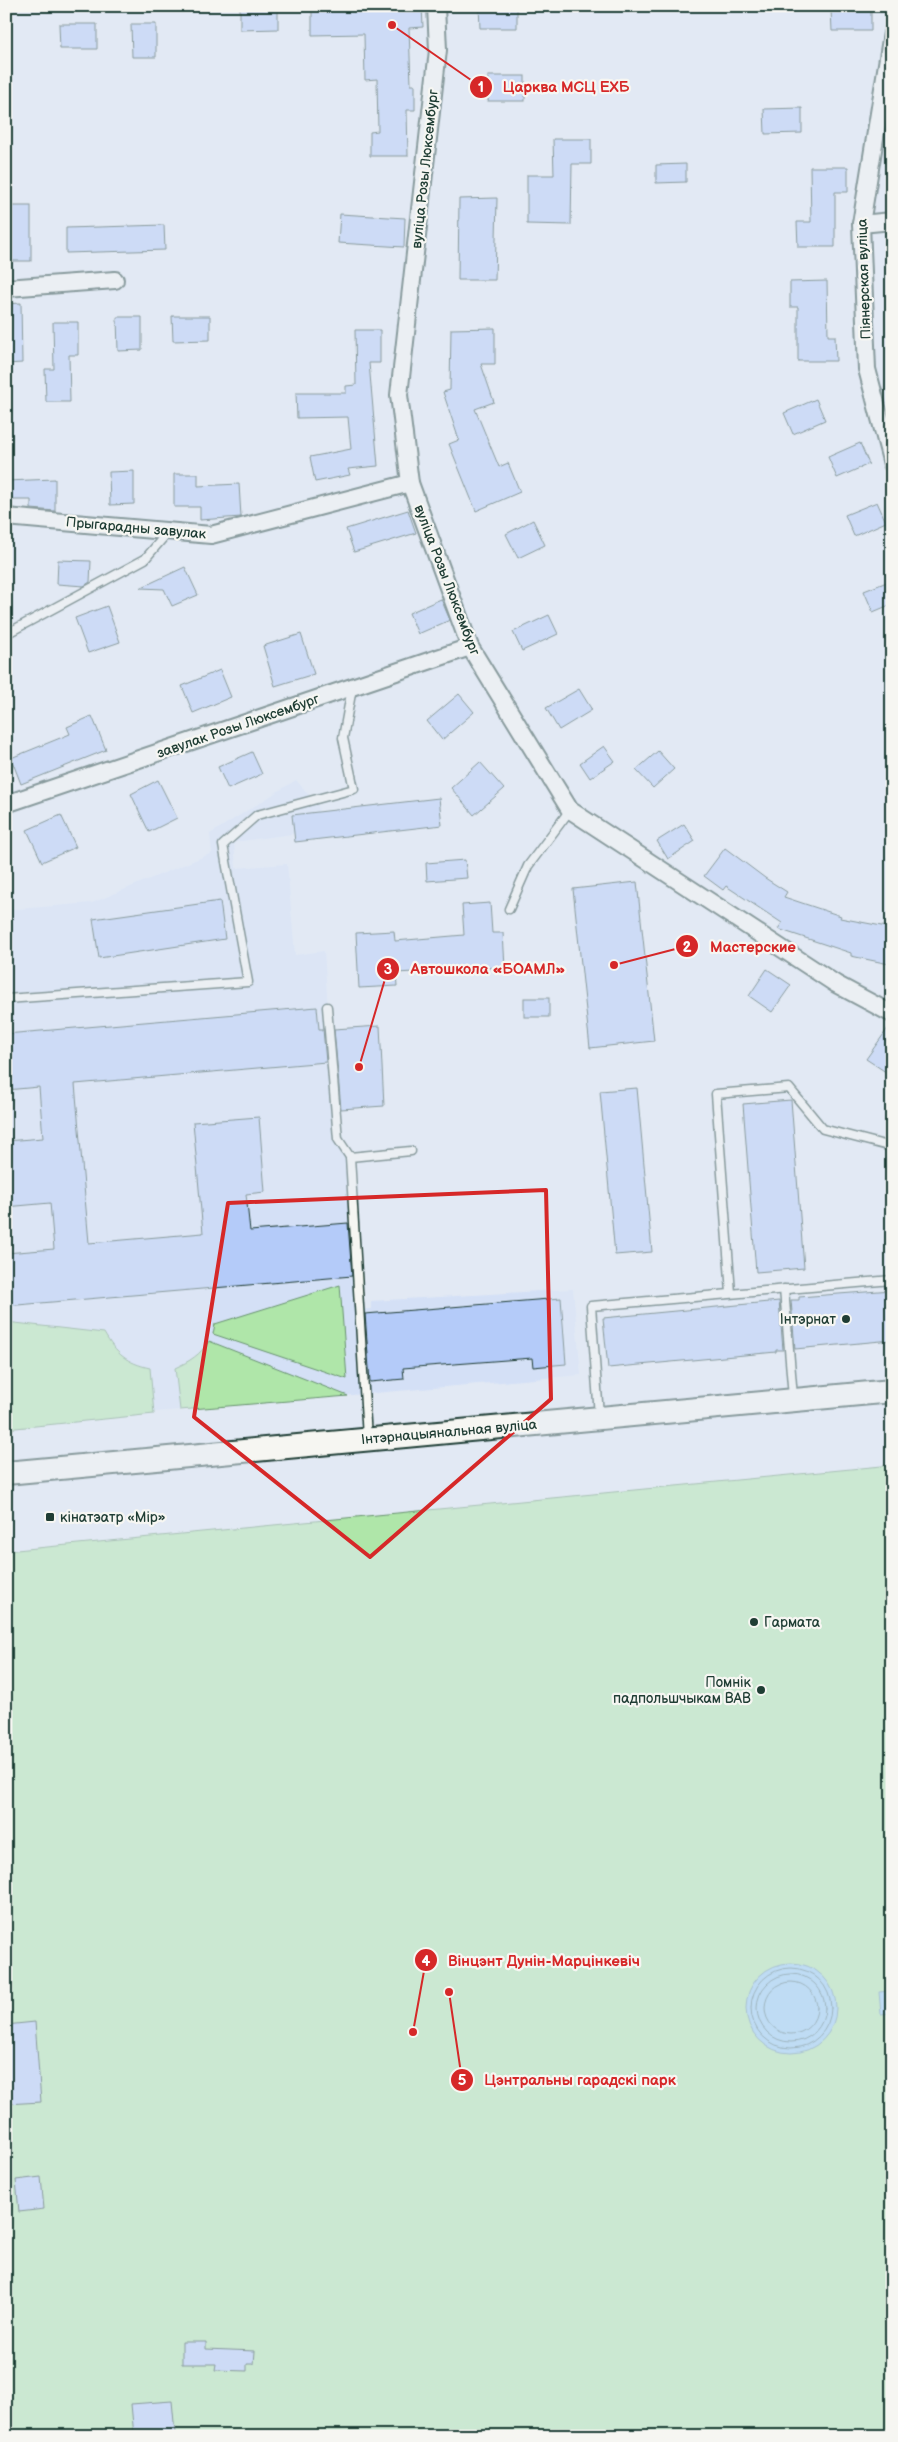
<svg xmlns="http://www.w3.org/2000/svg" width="898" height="2442" font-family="'Balsamiq Sans',sans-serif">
<rect width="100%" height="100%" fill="#e2e9f4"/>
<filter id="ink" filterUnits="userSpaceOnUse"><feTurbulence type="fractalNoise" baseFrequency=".02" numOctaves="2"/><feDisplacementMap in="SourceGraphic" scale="10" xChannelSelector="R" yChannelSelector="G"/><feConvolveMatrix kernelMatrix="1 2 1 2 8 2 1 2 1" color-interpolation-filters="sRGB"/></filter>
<g filter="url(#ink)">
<polygon fill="#d4e0f6" points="296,780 318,806 321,830 234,842 236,868 287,864 295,955 324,951 337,1140 350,1157 360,1310 371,1309 371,1301 573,1289 581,1375 6,1425 6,910 92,903 212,853 210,834"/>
<g fill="#afe6a9" stroke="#67926e">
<polygon points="340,1285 347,1379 213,1334 215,1324"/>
<path d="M6,1322L104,1333C116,1354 127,1363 150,1368L154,1414L6,1429Z"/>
<path d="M209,1341L348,1396L180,1410L175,1368C190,1361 200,1355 209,1341Z"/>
<polygon points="892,1465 892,2436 6,2436 6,1551"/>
</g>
<g fill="#94ccf3" stroke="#6593a7">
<circle cx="791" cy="2008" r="45"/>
<polygon points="892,1991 892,2013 881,2014 879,1992"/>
</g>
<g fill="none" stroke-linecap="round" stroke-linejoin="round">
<g stroke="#4e7680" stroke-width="1">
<circle cx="791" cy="2008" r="40"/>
<circle cx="791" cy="2008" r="34"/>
<circle cx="791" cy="2008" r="26"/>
</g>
</g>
<g fill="#b4cbf9" stroke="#1f3d34">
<polygon points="240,6 278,6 278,29 240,30"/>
<polygon points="312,6 422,6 423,27 409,28 411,85 415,85 415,110 407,110 408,156 370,156 370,132 378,131 377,79 365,80 364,34 312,35"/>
<polygon points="479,6 517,6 517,28 480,28"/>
<polygon points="852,6 871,6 871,31 832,31 831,9 852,9"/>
<polygon points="59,24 97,24 97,49 60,49"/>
<polygon points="131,24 156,24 156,57 132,57"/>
<rect x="488" y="76" width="37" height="25"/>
<polygon points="802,108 802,133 765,134 764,109"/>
<polygon points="553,139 591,139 591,164 572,164 571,225 527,224 527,175 554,175"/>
<polygon points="686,164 686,182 656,183 656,165"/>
<polygon points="810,167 848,167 848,192 835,192 835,247 798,247 797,222 811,222"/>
<polygon points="497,198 495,280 458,280 459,199"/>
<rect x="6" y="206" width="25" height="55"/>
<polygon points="340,214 405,218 404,247 338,243"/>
<polygon points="164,225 165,250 66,253 66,228"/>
<polygon points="827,281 828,336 835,336 836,361 798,361 798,307 790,307 790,282"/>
<polygon points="21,303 22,363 6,364 6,304"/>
<polygon points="172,316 210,316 210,340 173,341"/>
<polygon points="117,317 142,317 142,350 118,351"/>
<polygon points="53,322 78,322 78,355 69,355 70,402 46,402 45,369 54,369"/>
<polygon points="495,328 495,364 481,364 494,402 475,409 499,467 508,463 520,492 476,511 449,444 459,440 443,392 450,390 451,329"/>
<polygon points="355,330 380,330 380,363 369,363 378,466 348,469 350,475 315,482 310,457 351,449 348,417 297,418 296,393 346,393 346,386 356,385"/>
<polygon points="816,399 825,420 793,434 784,413"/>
<polygon points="860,443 869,464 837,478 828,457"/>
<polygon points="134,471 134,504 110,505 109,472"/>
<polygon points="174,474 198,474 198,486 239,484 241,517 200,520 200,507 174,507"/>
<polygon points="55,479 55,511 31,509 31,500 6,500 6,481"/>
<polygon points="877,502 886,522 854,536 845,515"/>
<polygon points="408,510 416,533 354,552 346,529"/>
<polygon points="533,520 545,545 518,558 506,534"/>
<polygon points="58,560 91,561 90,582 84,586 57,584"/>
<polygon points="185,567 198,595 172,606 164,589 140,588"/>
<polygon points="892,580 892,604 873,612 864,591"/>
<polygon points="441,599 450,620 418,634 409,613"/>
<polygon points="107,606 120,642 88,653 75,618"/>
<polygon points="549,615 558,634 522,651 513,632"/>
<polygon points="301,634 314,674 275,686 263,646"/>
<polygon points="220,670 231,697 193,713 182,686"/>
<polygon points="579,689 592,710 559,730 546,708"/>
<polygon points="459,694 474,712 442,740 427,721"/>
<polygon points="92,716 106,750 21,784 11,758 70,734 67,727"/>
<polygon points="604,746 615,761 590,778 580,763"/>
<polygon points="658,751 674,769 653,788 636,770"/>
<polygon points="252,752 262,774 228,789 218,767"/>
<polygon points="480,762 504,789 474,815 451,788"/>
<polygon points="158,780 177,818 149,832 131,794"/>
<polygon points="439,798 442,825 295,842 292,815"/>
<polygon points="61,815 76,847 42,862 27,830"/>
<polygon points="684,824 695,841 668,859 657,841"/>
<polygon points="725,848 765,878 787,892 784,897 841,916 840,918 892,928 892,949 889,964 851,956 851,953 778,929 782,923 726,886 723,890 704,876"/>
<polygon points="465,860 467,878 427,881 426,863"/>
<polygon points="637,882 654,1041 590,1048 573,889"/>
<polygon points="220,901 225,939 99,958 93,919"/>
<polygon points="490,903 492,933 503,933 505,967 396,973 397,986 359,988 356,933 394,931 395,941 464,935 462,905"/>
<polygon points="767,969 791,985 772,1012 749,996"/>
<rect x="524" y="998" width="25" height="19"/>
<polygon points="317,1007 319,1029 323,1029 326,1062 75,1084 89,1243 203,1233 193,1122 259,1117 265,1192 246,1194 250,1231 348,1223 352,1276 6,1306 6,1253 54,1249 50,1203 6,1207 6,1141 43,1138 39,1087 6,1090 6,1034"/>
<polygon points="891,1024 892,1024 892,1076 866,1059"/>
<polygon points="380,1026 384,1106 341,1109 334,1029"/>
<polygon points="637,1088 652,1252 615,1255 600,1091"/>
<polygon points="791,1100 804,1268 756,1272 743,1104"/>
<polygon points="892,1290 892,1340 795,1349 791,1300 799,1300 799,1297"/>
<polygon points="561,1298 566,1364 533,1367 532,1358 403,1368 404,1379 370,1382 365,1314"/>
<polygon points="779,1301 783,1350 776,1350 776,1352 608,1368 603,1318"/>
<polygon points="35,2022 41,2102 6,2104 6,2025"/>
<polygon points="41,2177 44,2209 19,2212 16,2180"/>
<polygon points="182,2342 206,2342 206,2349 255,2351 254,2364 247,2364 247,2371 215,2370 216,2364 182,2364"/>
<polygon points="172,2401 175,2433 134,2436 131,2404"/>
</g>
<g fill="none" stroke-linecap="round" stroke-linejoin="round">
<defs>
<g id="service">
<polyline points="6,634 145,559 168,532"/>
<polyline points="509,909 528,866 570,810"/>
<polyline points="6,999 248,982 223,845 257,815 354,789 343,738 352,688"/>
<polyline points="327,1007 338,1139 350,1157 367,1438"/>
<polyline points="350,1157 411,1151"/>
<polyline points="784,1289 793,1397"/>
<polyline points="731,1293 716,1094 789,1088 823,1129 892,1147"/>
<polyline points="599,1416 591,1306 892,1280"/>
</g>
<g id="minor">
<polyline points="436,6 438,50 399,395 410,483 470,647 570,810 836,984 892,1014"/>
<polyline points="892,33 861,224 867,369 892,464"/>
<polyline points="861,224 892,221"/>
<polyline points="6,288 115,280"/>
<polyline points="6,517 211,535 410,483"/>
<polyline points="6,804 470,647"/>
</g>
<polyline id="secondary" points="6,1473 892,1391"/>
</defs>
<use href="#service" stroke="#1f3d34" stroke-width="11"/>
<use href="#minor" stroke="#1f3d34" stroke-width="20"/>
<use href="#secondary" stroke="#1f3d34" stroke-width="26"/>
<use href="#service" stroke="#f6f6f2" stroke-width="8"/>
<use href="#minor" stroke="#f6f6f2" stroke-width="16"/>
<use href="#secondary" stroke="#f6f6f2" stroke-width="22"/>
</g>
</g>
<path d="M0 0H898V2442H0ZM546,1190L551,1399L370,1557L194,1417L228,1203Z" fill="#e2e9f4" fill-opacity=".55" fill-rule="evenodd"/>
<path fill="none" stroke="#d62828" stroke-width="4" stroke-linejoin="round" d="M546,1190L551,1399L370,1557L194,1417L228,1203Z"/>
<g fill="#1f3d34" stroke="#f6f6f2" stroke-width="2">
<circle cx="846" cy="1319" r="5"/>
<rect x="45" y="1512" width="10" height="10" rx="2.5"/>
<circle cx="754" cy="1622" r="5"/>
<circle cx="761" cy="1690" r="5"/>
</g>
<g text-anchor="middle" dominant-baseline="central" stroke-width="4.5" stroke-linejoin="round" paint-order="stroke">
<g font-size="14" fill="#1f3d34" stroke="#f6f6f2">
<text transform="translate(425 169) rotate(-84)">вуліца Розы Люксембург</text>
<text transform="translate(864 279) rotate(-92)">Піянерская вуліца</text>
<text transform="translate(136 528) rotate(5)">Прыгарадны завулак</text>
<text transform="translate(447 580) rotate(69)">вуліца Розы Люксембург</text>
<text transform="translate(238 726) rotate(-19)">завулак Розы Люксембург</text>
<text transform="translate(449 1432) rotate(-5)">Інтэрнацыянальная вуліца</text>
</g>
<g font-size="14" fill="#1f3d34" stroke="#f6f6f2" text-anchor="end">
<text x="836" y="1319">Інтэрнат</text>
<text x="60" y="1517" text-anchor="start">кінатэатр «Мір»</text>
<text x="764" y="1622" text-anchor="start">Гармата</text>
<text x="751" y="1682">Помнік<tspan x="751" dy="16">падпольшчыкам ВАВ</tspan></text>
</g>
</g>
<path fill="none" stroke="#d62828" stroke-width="2" d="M392 25L481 87M614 965L687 946M359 1067L388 969M413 2032L426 1960M449 1992L462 2080"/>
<g fill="#d62828" stroke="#f6f6f2" stroke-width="2">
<circle cx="392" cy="25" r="5"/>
<circle cx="614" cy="965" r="5"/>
<circle cx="359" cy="1067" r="5"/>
<circle cx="413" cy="2032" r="5"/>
<circle cx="449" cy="1992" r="5"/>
<circle cx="481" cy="87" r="12"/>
<circle cx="687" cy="946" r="12"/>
<circle cx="388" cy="969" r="12"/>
<circle cx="426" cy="1960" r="12"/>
<circle cx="462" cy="2080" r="12"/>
</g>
<g font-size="15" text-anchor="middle" font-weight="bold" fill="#fff">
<text x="481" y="92">1</text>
<text x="687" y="952">2</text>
<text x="388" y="974">3</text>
<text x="426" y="1966">4</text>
<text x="462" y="2085">5</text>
</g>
<g font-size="15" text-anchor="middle" font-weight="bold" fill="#d62828" stroke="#f6f6f2" stroke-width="4.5" stroke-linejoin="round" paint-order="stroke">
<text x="566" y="92">Царква МСЦ ЕХБ</text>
<text x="753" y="952">Мастерские</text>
<text x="488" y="974">Автошкола «БОАМЛ»</text>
<text x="544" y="1966">Вінцэнт Дунін-Марцінкевіч</text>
<text x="580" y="2085">Цэнтральны гарадскі парк</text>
</g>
<rect width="898" height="2442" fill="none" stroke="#f6f6f2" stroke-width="25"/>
<rect x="12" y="12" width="873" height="2417" fill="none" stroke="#1f3d34" stroke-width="2" filter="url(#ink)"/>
</svg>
